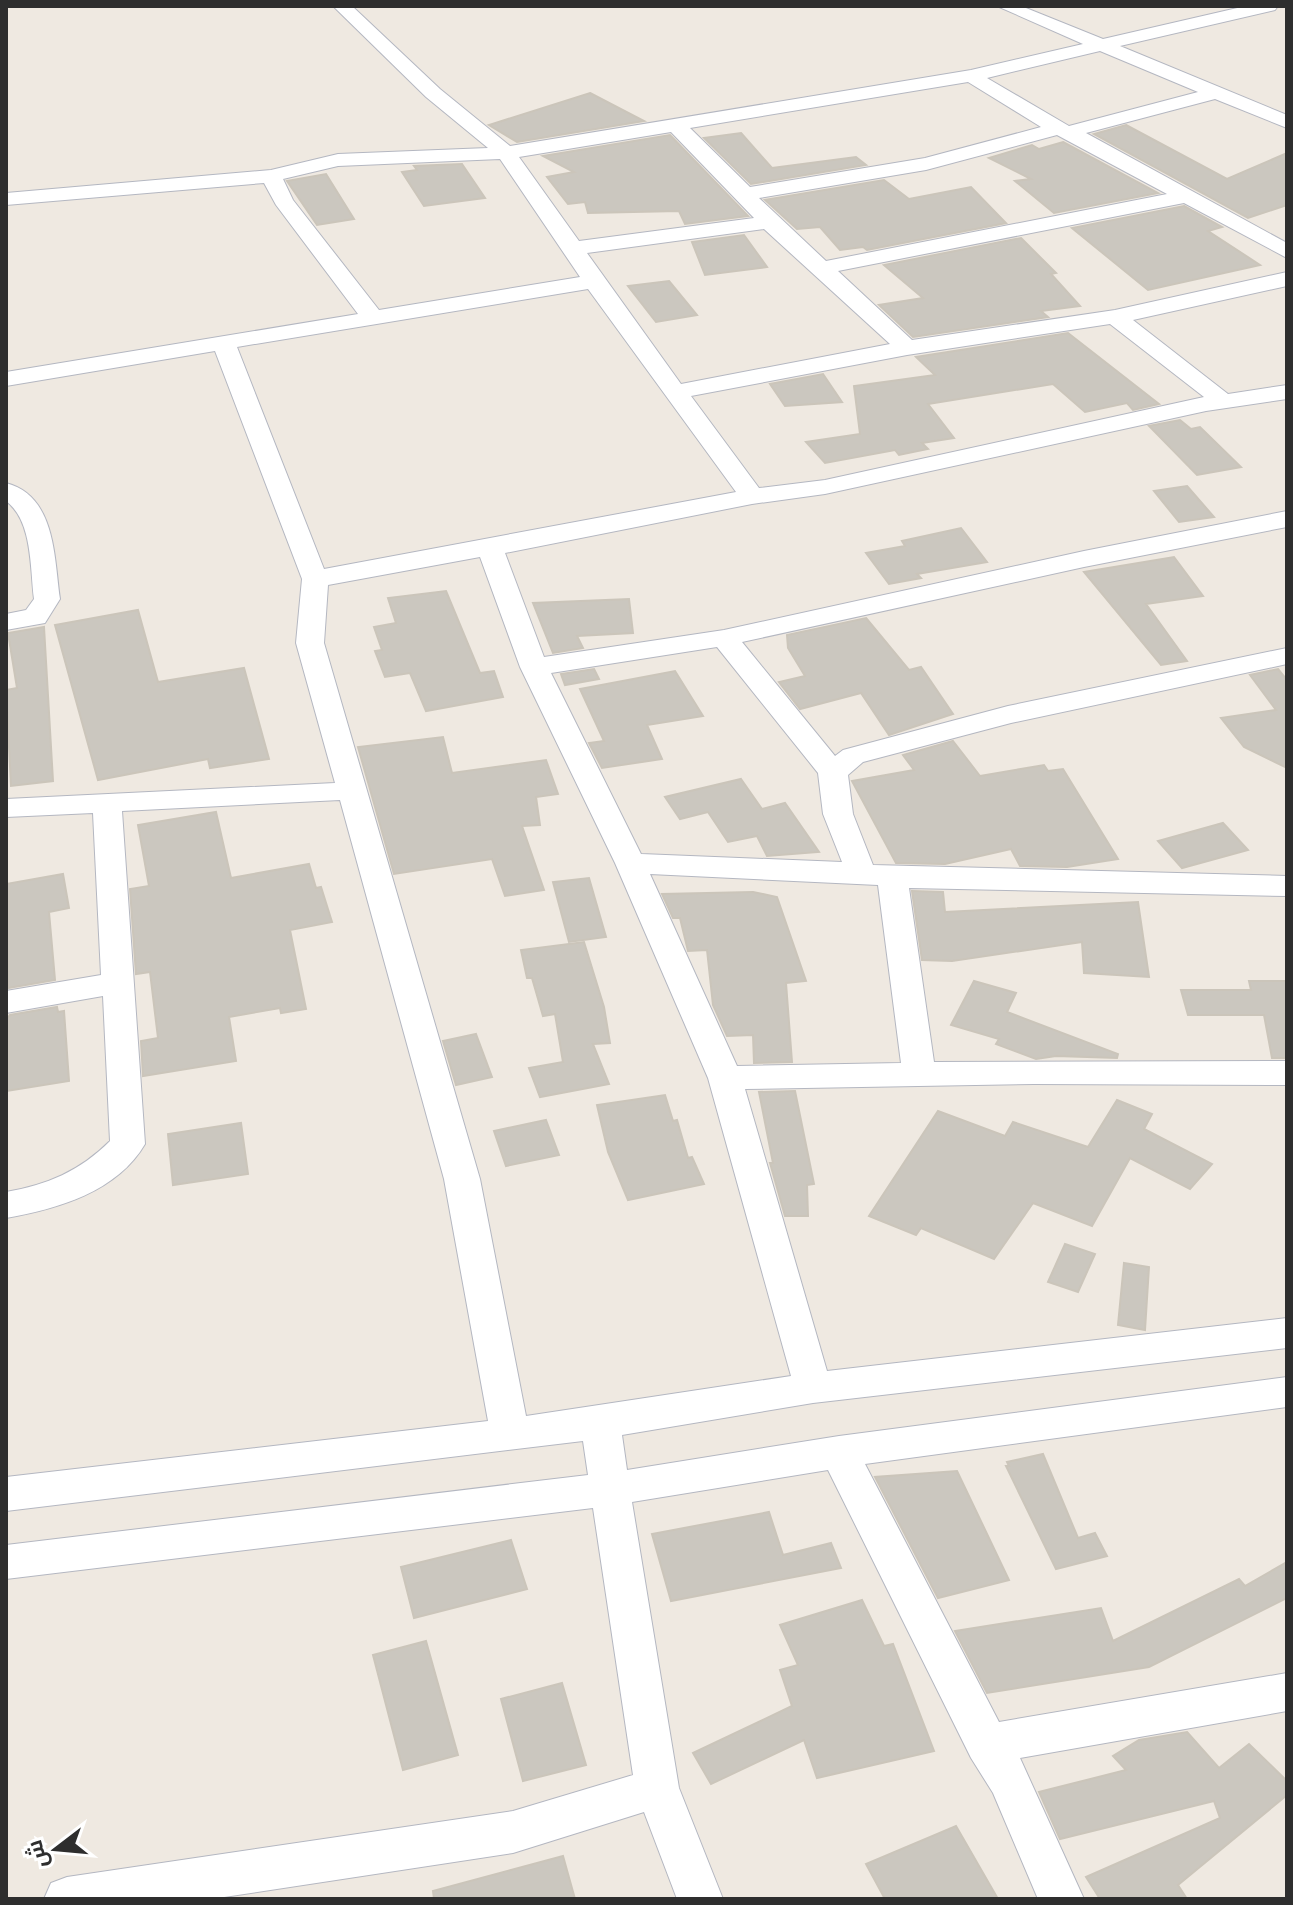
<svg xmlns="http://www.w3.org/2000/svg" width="1293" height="1905" font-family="Quicksand,Cairo,sans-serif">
<rect width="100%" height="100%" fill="#efe9e1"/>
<g fill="#cbc7bf" stroke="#cbc5ba" stroke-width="2">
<polygon points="590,93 644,121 517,142 489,125"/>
<polygon points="1126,125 1227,179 1287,153 1287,205 1248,218 1094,134"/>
<polygon points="741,133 772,168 856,157 866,165 751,184 704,138"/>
<polygon points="670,135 748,216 685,224 679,211 588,213 585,202 568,204 547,177 574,172 543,156"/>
<polygon points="1063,142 1158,193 1054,213 1015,181 1031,179 989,158 1032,145 1039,149"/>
<polygon points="462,164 485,198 424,206 402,172 417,170 414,166"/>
<polygon points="326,174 354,219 317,225 287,181"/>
<polygon points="884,180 909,199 971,187 1006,223 867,250 863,247 840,250 820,227 797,229 765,200"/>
<polygon points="1184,206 1222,227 1208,231 1260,265 1148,290 1072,228"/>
<polygon points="744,235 767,267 705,275 692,242"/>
<polygon points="1021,238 1056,273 1051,274 1080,306 1041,311 1048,317 913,337 879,305 923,298 884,265"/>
<polygon points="669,281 697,315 656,322 628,286"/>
<polygon points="1068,333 1159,404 1133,410 1127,403 1085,412 1053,384 928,404 954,438 922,443 928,449 899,455 895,450 825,463 806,442 860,434 854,386 935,375 916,357"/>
<polygon points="823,374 842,402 785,406 770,384"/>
<polygon points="1180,420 1191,429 1200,427 1241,467 1197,475 1149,426"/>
<polygon points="1187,486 1214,517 1179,522 1154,491"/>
<polygon points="961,528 987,562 917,574 921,578 889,584 866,553 905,546 902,541"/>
<polygon points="1174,557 1203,596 1146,604 1187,661 1161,665 1084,572"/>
<polygon points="446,591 480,673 494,671 503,697 426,711 410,673 385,677 375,651 382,650 374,627 396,623 388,598"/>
<polygon points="629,599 633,633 577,636 583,648 553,653 533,603"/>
<polygon points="138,610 158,682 244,668 269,759 210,768 208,759 98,780 55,625"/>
<polygon points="866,618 909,670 921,667 953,714 889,735 861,693 800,709 779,682 805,676 788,648 787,635"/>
<polygon points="44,627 53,781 11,786 6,690 17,688 8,633"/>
<polygon points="594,669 599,679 565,685 561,674"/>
<polygon points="1278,669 1287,680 1287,768 1244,747 1221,718 1276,710 1250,675"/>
<polygon points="675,671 703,716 647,725 662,759 602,768 589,743 604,741 580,689"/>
<polygon points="443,737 452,773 546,760 558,794 536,797 540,825 522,826 544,890 505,896 492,859 394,874 358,747"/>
<polygon points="953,741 980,776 1044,765 1048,771 1063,769 1118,859 1067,867 1020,866 1011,849 945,864 896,863 852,781 914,770 903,755"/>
<polygon points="741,779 762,809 785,803 819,852 767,856 757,836 728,842 708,812 680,819 665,797"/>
<polygon points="216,812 231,878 309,864 316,888 321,887 332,922 290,930 306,1009 281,1013 280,1008 229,1017 236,1061 143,1076 141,1041 158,1038 150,972 136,974 130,889 149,886 138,825"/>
<polygon points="1223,823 1248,850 1182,868 1158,841"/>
<polygon points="63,874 69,908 49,912 55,980 8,988 6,884"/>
<polygon points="589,878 606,937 569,942 553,882"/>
<polygon points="912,891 943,892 945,912 1138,902 1149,977 1084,973 1082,942 952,961 922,960"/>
<polygon points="753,892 777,897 806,981 786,983 792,1062 754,1063 753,1035 727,1036 713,1005 707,950 688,951 680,918 673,918 662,894"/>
<polygon points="584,942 604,1007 610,1043 593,1044 609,1084 540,1097 529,1068 563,1062 555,1014 543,1016 532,978 527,978 521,950"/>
<polygon points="974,981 1016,993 1007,1012 1118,1054 1117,1058 1056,1056 1036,1059 996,1044 999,1039 951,1025"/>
<polygon points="1249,981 1287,981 1287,1058 1272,1058 1264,1015 1188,1015 1181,990 1251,990"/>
<polygon points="57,1007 58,1012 64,1011 69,1081 6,1091 6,1020 10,1015"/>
<polygon points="476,1034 492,1077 456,1085 443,1041"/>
<polygon points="795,1091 814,1184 807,1185 808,1216 785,1216 770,1163 773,1163 759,1092"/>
<polygon points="665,1095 673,1121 677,1120 688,1158 692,1157 704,1184 628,1200 608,1152 597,1105"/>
<polygon points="1117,1100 1152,1114 1144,1129 1212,1164 1190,1189 1130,1158 1092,1226 1033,1203 994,1259 921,1228 916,1235 869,1216 938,1111 1005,1136 1013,1122 1088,1147"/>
<polygon points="546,1120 559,1155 506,1166 494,1131"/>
<polygon points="241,1123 248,1174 173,1185 168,1134"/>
<polygon points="1065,1244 1095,1254 1078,1292 1048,1282"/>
<polygon points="1124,1263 1149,1267 1145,1330 1118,1325"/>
<polygon points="1043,1454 1078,1538 1095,1533 1107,1556 1056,1569 1006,1466 1009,1466 1007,1462"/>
<polygon points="957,1471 1009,1580 938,1598 875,1477"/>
<polygon points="769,1512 783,1555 831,1543 841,1568 671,1601 652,1534"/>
<polygon points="511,1540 527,1589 414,1618 401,1567"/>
<polygon points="1287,1562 1287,1598 1149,1667 987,1693 955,1631 1101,1608 1113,1641 1239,1579 1245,1586"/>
<polygon points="862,1600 884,1646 893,1644 934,1751 817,1778 804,1740 711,1784 693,1753 792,1706 780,1670 798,1665 780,1625"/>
<polygon points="426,1641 458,1755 403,1770 373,1655"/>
<polygon points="562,1683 586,1765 523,1781 501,1699"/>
<polygon points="1187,1732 1219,1768 1249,1744 1287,1781 1287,1795 1178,1885 1187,1899 1100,1899 1086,1877 1220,1818 1214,1801 1060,1839 1039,1792 1126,1770 1113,1756 1139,1740"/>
<polygon points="956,1826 998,1899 885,1899 866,1864"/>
<polygon points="563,1856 575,1899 434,1899 433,1891"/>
</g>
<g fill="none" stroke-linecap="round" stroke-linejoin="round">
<defs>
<g id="minor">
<path d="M333,6H352L440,89L510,146L971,70L1083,44L997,6H1021L1103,39L1246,6H1278L1275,10L1120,46L1287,115V128L1215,99L1086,133L1287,243V258L1184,203L838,271L912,340L1115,310L1287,272V286L1133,320L1228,394L1287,385V399L1206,411L825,494L752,504L505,553L544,657L724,630L1084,551L1287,511V527L1084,567L742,642L835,756L843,750L1008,706L1287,648V664L1011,723L863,762L848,775L853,814L873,865L1287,876V896L909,888L934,1062L1287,1061V1085L1034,1084L745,1089L827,1371L1287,1318V1348L813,1403L622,1435L627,1470L839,1436L1287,1377V1407L865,1464L999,1722L1287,1673V1711L1020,1758L1084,1899H1038L993,1793L971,1758L828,1470L632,1502L679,1788L723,1899H677L644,1812L513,1853L211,1899H44L51,1883L67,1877L513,1811L633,1775L593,1508L6,1579V1545L588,1475L583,1441L6,1511V1477L488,1421L444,1179L340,800L122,811L145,1144C117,1192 57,1209 6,1218V1192C47,1185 80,1171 110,1141L103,996L6,1013V991L101,975L93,813L6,817V799L335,783L296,643L302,579L215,351L6,386V372L358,314L276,205L264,183L6,205V193L271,170L338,154L488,148L426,97ZM1100,51L1198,92L1069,126L987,78ZM968,82L1041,127L925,158L750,187L690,128ZM671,132L754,218L579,241L519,157ZM1057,135L1167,194L826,261L759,198L926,170ZM500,159L580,277L379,310L293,200L283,179L338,166ZM764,229L890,344L681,384L587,253ZM588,289L736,492L324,569L237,347ZM1110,324L1204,397L825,480L759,488L691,396L907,355ZM480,557L520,667L615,863L708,1078L791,1376L526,1416L480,1179L324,643L328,585ZM717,647L818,773L823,814L842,862L641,854L551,673ZM650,874L878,885L901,1063L737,1066Z"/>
<path d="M6,483C56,496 54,558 60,599L45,623L6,630V614L26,610L34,599C30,569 33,521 6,501Z"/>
</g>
</defs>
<use href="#minor" stroke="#b4b7c1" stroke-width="2"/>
<use href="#minor" fill="#fff" fill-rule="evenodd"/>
</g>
<rect width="1293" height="1905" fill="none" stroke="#2e2e2e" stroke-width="16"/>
<g transform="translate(56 1849) rotate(254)" stroke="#ffffff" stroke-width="6" paint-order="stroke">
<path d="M0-6L14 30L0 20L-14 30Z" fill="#2e2e2e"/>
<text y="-12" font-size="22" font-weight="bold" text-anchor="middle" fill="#2e2e2e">ش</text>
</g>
</svg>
